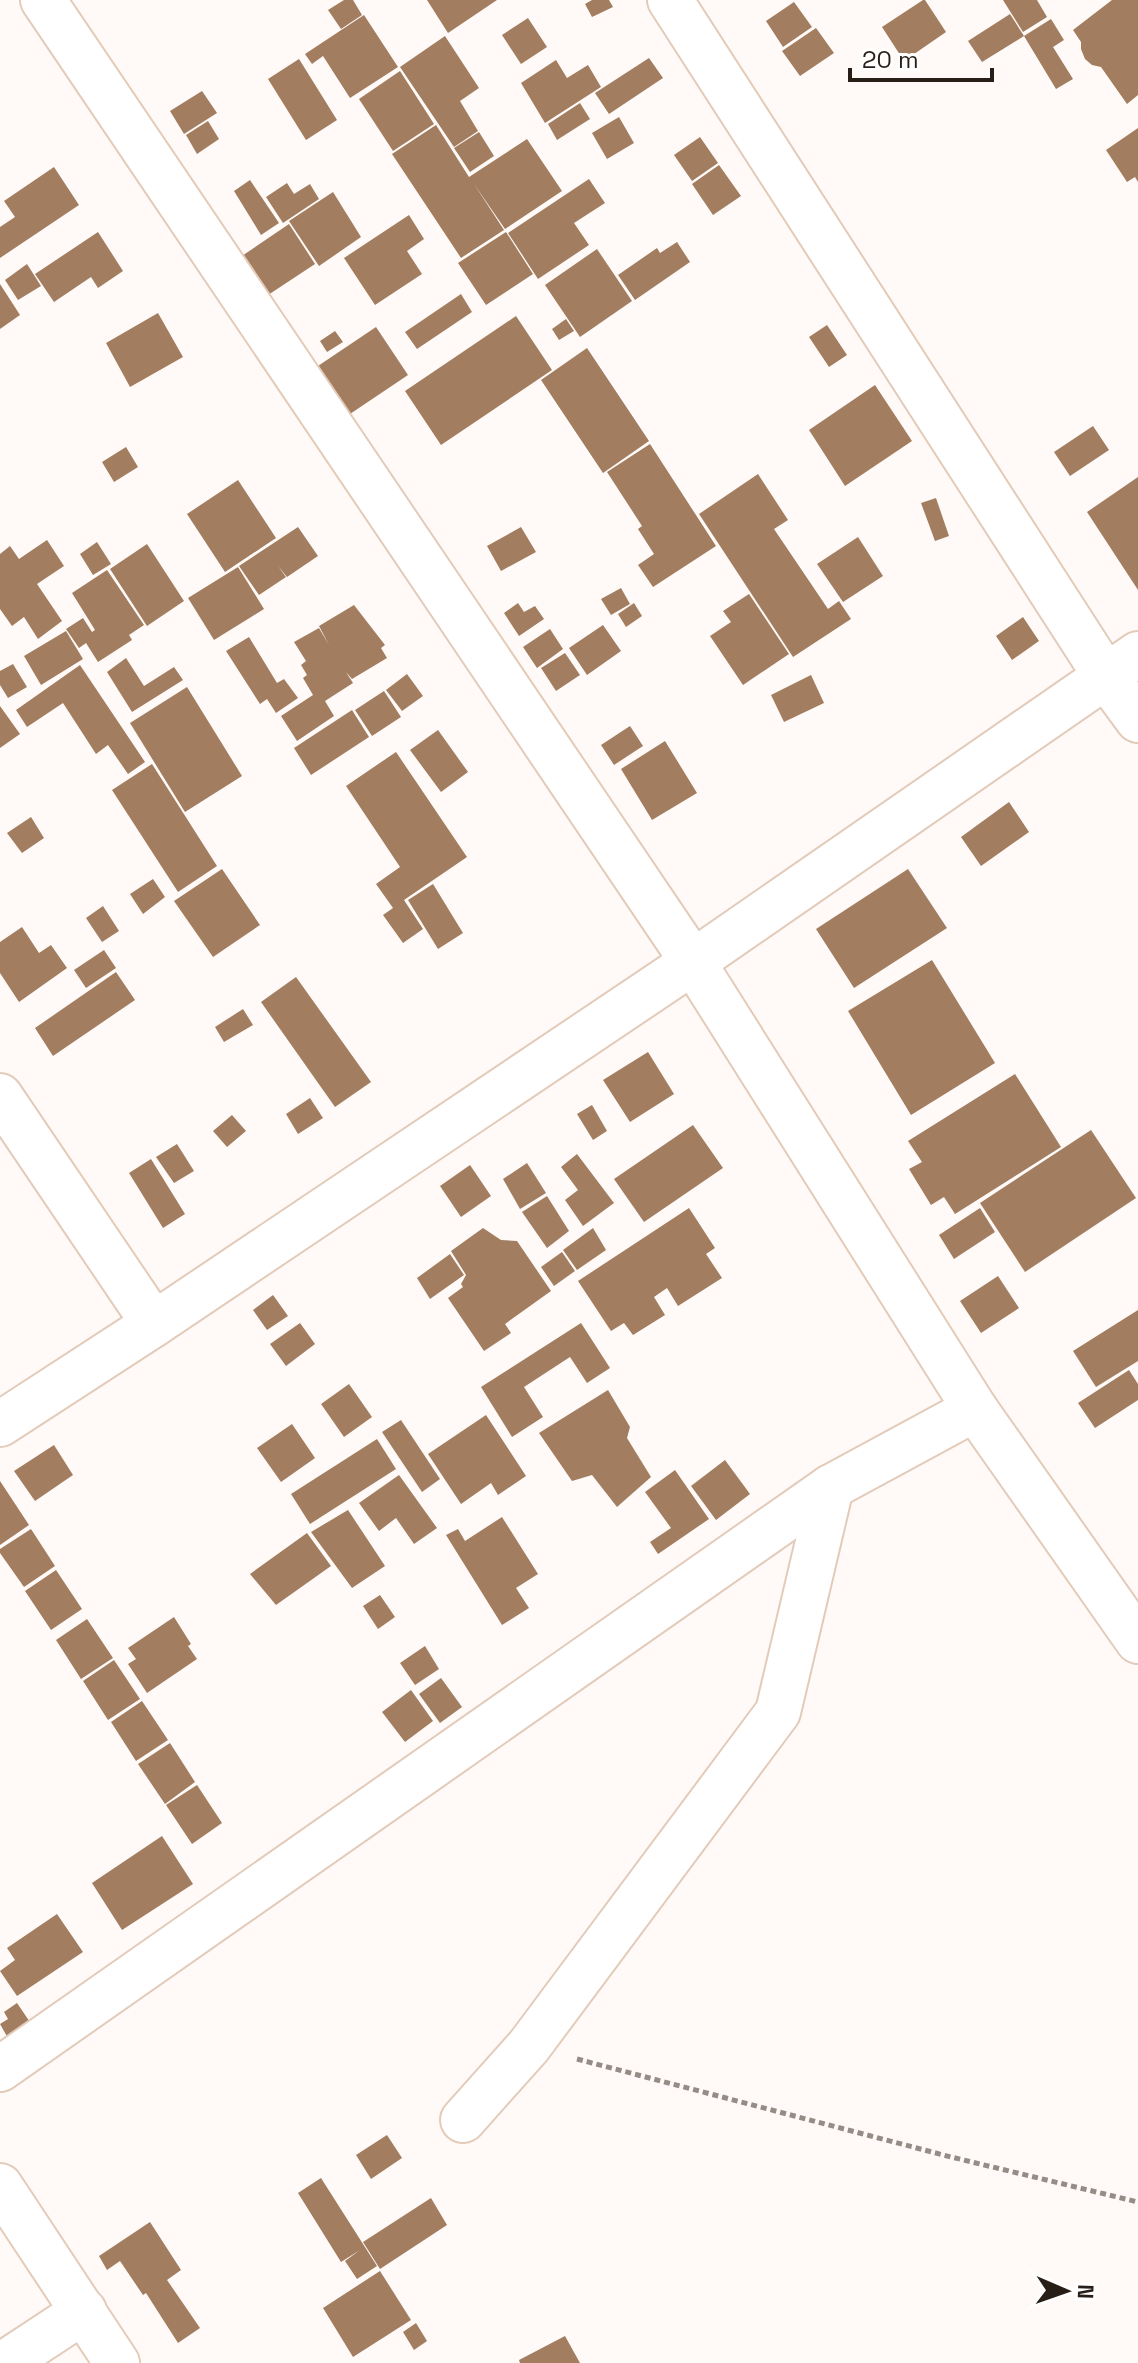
<svg xmlns="http://www.w3.org/2000/svg" width="1138" height="2363" font-family="'Space Grotesk',sans-serif">
<rect width="100%" height="100%" fill="#fffaf7"/>
<g fill="#a27d60">
<polygon points="344,0 353,0 362,15 341,29 328,10"/>
<polygon points="427,0 497,0 448,33"/>
<polygon points="592,0 609,0 613,7 592,17 585,4"/>
<polygon points="923,0 925,0 946,32 904,61 882,27"/>
<polygon points="1003,0 1037,0 1047,17 1023,32"/>
<polygon points="1112,0 1138,0 1138,95 1127,104 1101,67 1092,65 1085,59 1081,49 1081,42 1073,30"/>
<polygon points="794,2 812,27 783,47 766,21"/>
<polygon points="1010,14 1024,36 982,62 968,41"/>
<polygon points="364,15 398,67 350,98 323,56 312,64 305,54"/>
<polygon points="528,18 547,47 521,64 502,35"/>
<polygon points="1051,19 1064,40 1053,47 1073,79 1056,89 1024,36"/>
<polygon points="816,28 834,53 800,76 782,51"/>
<polygon points="445,36 479,88 460,101 478,131 454,147 400,67"/>
<polygon points="649,58 663,78 609,114 595,93"/>
<polygon points="299,59 337,120 306,140 268,79"/>
<polygon points="556,60 567,78 588,65 601,87 545,123 521,83"/>
<polygon points="400,71 434,124 393,151 359,99"/>
<polygon points="202,91 217,113 184,134 170,111"/>
<polygon points="580,103 590,119 557,140 548,124"/>
<polygon points="619,117 634,143 607,159 592,133"/>
<polygon points="208,121 219,139 197,154 186,135"/>
<polygon points="436,125 469,177 527,139 562,191 505,229 474,184 504,230 461,258 392,154"/>
<polygon points="1138,128 1138,182 1135,177 1127,182 1106,150"/>
<polygon points="479,132 494,156 470,172 454,148"/>
<polygon points="700,137 718,163 692,181 674,155"/>
<polygon points="719,165 741,196 713,215 692,184"/>
<polygon points="54,167 79,205 0,258 0,227 15,217 4,201"/>
<polygon points="589,179 605,203 574,223 589,245 538,279 508,233"/>
<polygon points="250,180 279,223 261,235 234,191"/>
<polygon points="287,183 294,194 310,184 319,199 283,223 266,197"/>
<polygon points="333,192 361,237 319,266 289,221"/>
<polygon points="409,215 424,239 407,251 422,274 375,305 344,258"/>
<polygon points="289,224 315,264 262,299 236,260"/>
<polygon points="98,232 123,271 98,288 91,277 54,302 35,274"/>
<polygon points="506,232 533,274 486,305 458,263"/>
<polygon points="677,242 690,262 635,300 618,275 657,248 660,253"/>
<polygon points="597,249 632,301 580,337 545,285"/>
<polygon points="27,264 41,286 18,300 5,280"/>
<polygon points="0,284 20,315 0,329"/>
<polygon points="461,294 472,312 417,349 405,332"/>
<polygon points="158,313 183,357 130,387 106,343"/>
<polygon points="516,316 552,370 441,445 405,391"/>
<polygon points="566,319 574,331 559,340 552,329"/>
<polygon points="827,325 847,355 829,367 809,337"/>
<polygon points="376,327 408,375 344,418 312,370"/>
<polygon points="335,331 343,342 327,352 320,341"/>
<polygon points="587,348 649,441 603,473 541,380"/>
<polygon points="875,385 912,441 845,486 809,430"/>
<polygon points="1093,426 1109,450 1070,476 1054,452"/>
<polygon points="650,444 716,546 653,587 638,565 654,554 638,529 642,526 607,472"/>
<polygon points="126,447 138,467 114,482 102,462"/>
<polygon points="758,474 788,520 774,529 828,609 839,601 851,619 793,657 699,514"/>
<polygon points="1138,477 1138,590 1087,512"/>
<polygon points="238,480 276,538 225,572 187,514"/>
<polygon points="936,498 949,536 935,541 921,503"/>
<polygon points="298,527 318,556 287,577 278,566 286,577 259,595 239,566"/>
<polygon points="521,527 536,552 501,571 487,546"/>
<polygon points="858,537 883,576 843,602 817,564"/>
<polygon points="47,540 64,566 37,584 62,621 38,639 24,617 12,626 0,609 0,554 10,546 19,559"/>
<polygon points="97,542 111,564 93,575 80,554"/>
<polygon points="147,544 184,601 147,626 110,569"/>
<polygon points="238,567 264,609 214,640 188,598"/>
<polygon points="107,570 144,625 129,635 132,640 98,662 86,643 79,648 66,629 83,618 92,632 95,630 72,593"/>
<polygon points="621,588 630,604 611,615 601,599"/>
<polygon points="749,594 789,654 743,685 710,636 731,622 723,611"/>
<polygon points="518,603 524,612 535,606 544,619 519,636 504,613"/>
<polygon points="634,603 642,616 626,627 618,614"/>
<polygon points="354,605 385,645 381,648 387,658 352,679 346,672 353,683 325,701 334,716 297,741 281,716 313,695 303,678 307,675 301,665 306,661 294,642 319,628 329,645 319,626"/>
<polygon points="1023,617 1039,641 1012,660 996,636"/>
<polygon points="603,625 621,651 587,675 569,648"/>
<polygon points="550,629 563,649 537,668 523,647"/>
<polygon points="66,631 83,659 41,685 24,656"/>
<polygon points="249,637 277,683 284,679 298,698 276,713 267,699 260,704 226,651"/>
<polygon points="565,653 580,675 556,691 541,668"/>
<polygon points="126,658 144,686 174,667 183,680 132,712 107,672"/>
<polygon points="13,664 27,687 8,698 0,685 0,671"/>
<polygon points="80,665 145,762 128,774 108,745 96,754 63,703 27,727 16,710"/>
<polygon points="407,674 423,696 402,711 386,690"/>
<polygon points="811,675 824,703 784,722 771,695"/>
<polygon points="187,687 242,776 185,812 130,723"/>
<polygon points="384,691 401,717 372,736 355,710"/>
<polygon points="0,706 20,734 0,748"/>
<polygon points="352,710 369,737 311,775 294,748"/>
<polygon points="630,726 643,746 614,765 601,745"/>
<polygon points="438,730 468,772 441,792 410,750"/>
<polygon points="665,741 697,793 652,820 621,769"/>
<polygon points="396,752 467,857 404,900 423,929 403,943 383,915 393,908 376,884 400,867 346,786"/>
<polygon points="152,764 217,866 178,892 112,790"/>
<polygon points="1009,802 1029,832 981,866 961,837"/>
<polygon points="31,817 44,838 22,853 7,833"/>
<polygon points="222,869 260,925 213,957 174,901"/>
<polygon points="908,869 947,928 854,988 816,929"/>
<polygon points="153,879 165,897 143,914 130,894"/>
<polygon points="433,884 463,933 438,949 408,900"/>
<polygon points="103,906 119,931 102,942 86,918"/>
<polygon points="22,927 39,953 51,945 67,968 19,1002 0,973 0,942"/>
<polygon points="104,950 116,968 86,988 74,970"/>
<polygon points="932,960 995,1063 911,1115 848,1011"/>
<polygon points="116,972 135,1000 53,1056 35,1028"/>
<polygon points="296,977 371,1082 335,1107 261,1002"/>
<polygon points="243,1009 253,1025 224,1042 215,1027"/>
<polygon points="648,1052 674,1094 630,1122 603,1080"/>
<polygon points="1015,1074 1061,1147 955,1214 944,1197 931,1205 909,1169 922,1162 908,1141"/>
<polygon points="310,1098 323,1118 298,1134 286,1114"/>
<polygon points="592,1105 607,1131 593,1140 577,1114"/>
<polygon points="232,1115 246,1131 227,1147 213,1131"/>
<polygon points="693,1125 723,1168 644,1222 614,1179"/>
<polygon points="1091,1130 1136,1198 1025,1272 980,1203"/>
<polygon points="177,1144 194,1171 174,1183 156,1157"/>
<polygon points="577,1154 614,1203 583,1226 565,1200 578,1190 561,1167"/>
<polygon points="151,1159 185,1214 163,1228 129,1173"/>
<polygon points="527,1163 546,1193 520,1209 503,1179"/>
<polygon points="470,1165 491,1196 461,1217 440,1186"/>
<polygon points="547,1196 569,1231 547,1248 522,1212"/>
<polygon points="689,1208 715,1248 706,1254 722,1278 678,1306 667,1288 654,1297 665,1315 633,1335 624,1323 611,1331 578,1281"/>
<polygon points="980,1208 995,1232 954,1259 939,1235"/>
<polygon points="483,1228 501,1240 517,1241 551,1291 505,1324 511,1333 484,1351 448,1298 463,1287 461,1284 466,1275 451,1251"/>
<polygon points="593,1228 606,1250 577,1270 563,1250"/>
<polygon points="562,1252 575,1271 554,1286 541,1267"/>
<polygon points="450,1254 464,1275 430,1299 417,1278"/>
<polygon points="998,1276 1019,1308 981,1333 960,1301"/>
<polygon points="273,1295 288,1316 267,1330 253,1310"/>
<polygon points="1138,1310 1138,1361 1096,1387 1073,1351"/>
<polygon points="300,1323 315,1344 286,1366 270,1344"/>
<polygon points="581,1323 610,1368 587,1383 570,1357 524,1387 543,1417 512,1437 481,1387"/>
<polygon points="1129,1370 1138,1384 1138,1400 1095,1428 1078,1403"/>
<polygon points="349,1384 372,1417 344,1437 321,1404"/>
<polygon points="608,1390 630,1427 627,1438 651,1477 617,1507 592,1475 572,1481 539,1433"/>
<polygon points="486,1415 526,1476 498,1495 491,1483 461,1504 428,1454"/>
<polygon points="401,1420 440,1479 422,1492 382,1432"/>
<polygon points="292,1424 315,1458 281,1482 257,1448"/>
<polygon points="377,1439 396,1469 310,1524 291,1494"/>
<polygon points="54,1445 73,1475 35,1501 14,1471"/>
<polygon points="725,1460 750,1494 716,1520 691,1486"/>
<polygon points="675,1470 709,1519 658,1554 650,1542 671,1528 645,1492"/>
<polygon points="399,1475 437,1528 414,1544 396,1518 379,1531 359,1503"/>
<polygon points="0,1481 29,1525 0,1545"/>
<polygon points="348,1510 385,1566 352,1588 311,1532"/>
<polygon points="502,1517 538,1574 516,1588 529,1608 502,1625 446,1535 458,1529 465,1541"/>
<polygon points="31,1529 55,1566 24,1587 0,1553 0,1549"/>
<polygon points="307,1533 331,1566 276,1605 250,1574"/>
<polygon points="56,1570 82,1609 51,1630 25,1591"/>
<polygon points="380,1595 395,1617 378,1629 363,1606"/>
<polygon points="174,1617 191,1644 188,1646 197,1659 147,1693 128,1664 136,1659 128,1648"/>
<polygon points="87,1619 113,1658 81,1679 56,1640"/>
<polygon points="425,1646 439,1669 415,1685 400,1663"/>
<polygon points="114,1660 140,1699 108,1720 83,1681"/>
<polygon points="441,1678 462,1707 440,1723 419,1694"/>
<polygon points="411,1690 433,1721 405,1742 382,1712"/>
<polygon points="142,1701 168,1740 136,1761 111,1722"/>
<polygon points="170,1743 195,1782 165,1804 138,1764"/>
<polygon points="197,1785 222,1823 192,1844 166,1805"/>
<polygon points="162,1836 193,1884 122,1930 92,1883"/>
<polygon points="57,1914 83,1952 17,1996 0,1971 15,1960 7,1948"/>
<polygon points="17,2003 36,2031 13,2047 0,2024 8,2019 4,2012"/>
<polygon points="387,2135 402,2158 371,2179 356,2155"/>
<polygon points="321,2178 377,2266 357,2279 345,2261 360,2250 341,2262 298,2193"/>
<polygon points="431,2198 447,2225 380,2269 363,2242"/>
<polygon points="150,2222 181,2270 167,2280 200,2328 178,2343 146,2293 143,2295 120,2261 107,2270 99,2256"/>
<polygon points="380,2271 411,2320 353,2357 323,2308"/>
<polygon points="416,2323 427,2341 414,2350 403,2332"/>
<polygon points="565,2336 580,2363 520,2363 519,2360"/>
</g>
<g fill="none" stroke-linecap="round" stroke-linejoin="round">
<defs>
<g id="minor">
<polyline points="43,0 693,962 975,1409 1138,1641"/>
<polyline points="670,0 1105,675 1138,720"/>
<polyline points="0,1096 154,1324"/>
<polyline points="0,1424 154,1324 693,962 1138,654"/>
<polyline points="0,2069 831,1487 975,1409"/>
<polyline points="463,2120 529,2046 778,1712 831,1487"/>
<polyline points="5,2363 84,2311"/>
</g>
<polyline id="tertiary" points="0,2186 117,2363"/>
</defs>
<use href="#minor" stroke="#e3cbba" stroke-width="48"/>
<use href="#tertiary" stroke="#e3cbba" stroke-width="48"/>
<polyline stroke="#938c87" stroke-width="5" stroke-dasharray="6 4" stroke-linecap="butt" points="577,2059 951,2157 1138,2202"/>
<use href="#minor" stroke="#fff" stroke-width="44"/>
<use href="#tertiary" stroke="#fff" stroke-width="44"/>
</g>
<g transform="translate(1066 2291) rotate(92)" stroke="#ffffff" stroke-width="6" paint-order="stroke">
<path d="M0-6L14 30L0 20L-14 30Z" fill="#271e18"/>
<text y="-12" font-size="22" font-weight="bold" text-anchor="middle" fill="#271e18">N</text>
</g>
<path d="M850 68v12h142v-12" fill="none" stroke="#271e18" stroke-width="4"/>
<text x="862" y="68" font-size="24" fill="#271e18" stroke="#ffffff" stroke-width="6" paint-order="stroke">20 m</text>
</svg>
